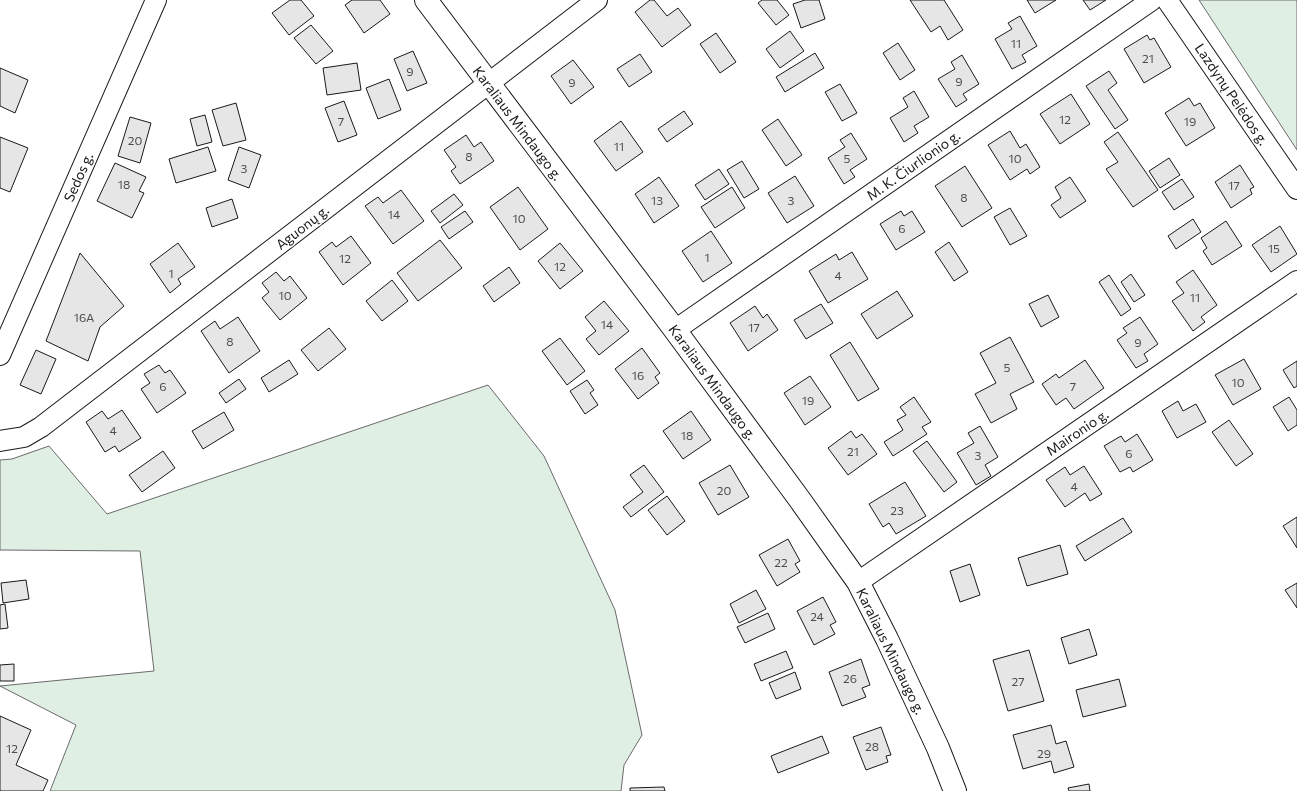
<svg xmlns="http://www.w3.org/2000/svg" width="1297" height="791" font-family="Commissioner,sans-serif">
<rect width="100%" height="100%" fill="#fff"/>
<g fill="#e0efe3" stroke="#6a6a6a">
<polygon points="1199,0 1297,0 1297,150"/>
<polygon points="488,385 544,456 615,610 642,735 624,765 621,791 50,791 76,725 0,686 154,671 140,551 0,550 0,460 12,459 49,446 107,514"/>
</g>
<g fill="#e6e6e6" stroke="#1a1a1a">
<polygon points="290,0 301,0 314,16 289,35 272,13"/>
<polygon points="352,0 380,0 390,14 364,33 345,5"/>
<polygon points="650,0 654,0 667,16 678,8 691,25 662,47 635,12"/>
<polygon points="762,0 777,0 789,15 776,25 758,3"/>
<polygon points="805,0 819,0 825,19 801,28 793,4"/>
<polygon points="910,0 944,0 963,30 948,40 940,26 931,32"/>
<polygon points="1027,0 1056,0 1035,13"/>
<polygon points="1083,0 1106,0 1090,10"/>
<polygon points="1020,16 1037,46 1022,55 1026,62 1012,69 995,39 1012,29 1008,23"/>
<polygon points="311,25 333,51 316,64 294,38"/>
<polygon points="790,31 804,51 780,68 766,49"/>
<polygon points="716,33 736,62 720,73 700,44"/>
<polygon points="1147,35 1150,40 1154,38 1171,67 1144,83 1124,49"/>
<polygon points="898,43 915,70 900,80 883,53"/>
<polygon points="413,51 427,83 407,91 394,59"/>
<polygon points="815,53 824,68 785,92 776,77"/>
<polygon points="640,54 652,72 629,87 617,69"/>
<polygon points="962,55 979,84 963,94 967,100 956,107 938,79 955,69 951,62"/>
<polygon points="573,60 594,87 571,104 551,76"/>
<polygon points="357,63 361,90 327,95 323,68"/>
<polygon points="0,68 28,80 15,113 0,106"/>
<polygon points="1109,71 1117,83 1108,90 1128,120 1115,129 1086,86"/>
<polygon points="389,79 401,110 378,119 366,88"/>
<polygon points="840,84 857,113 842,121 825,92"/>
<polygon points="914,91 929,117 914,126 918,133 904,142 890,118 908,107 903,98"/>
<polygon points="1071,94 1090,124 1060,144 1040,114"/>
<polygon points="1189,98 1194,106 1200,103 1215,128 1186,146 1165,113"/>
<polygon points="344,101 357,135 338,142 325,108"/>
<polygon points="236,103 246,140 223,146 212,110"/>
<polygon points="684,111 693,124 667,142 658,129"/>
<polygon points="205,115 212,142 197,146 190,119"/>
<polygon points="130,117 151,123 140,163 118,156"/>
<polygon points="778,119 802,155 786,166 762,130"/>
<polygon points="621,121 643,152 616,171 594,141"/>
<polygon points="1010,131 1020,148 1026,144 1040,167 1030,174 1027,169 1010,180 988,145"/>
<polygon points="1118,132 1158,190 1133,207 1106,169 1118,162 1104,142"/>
<polygon points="851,133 867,159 850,170 855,177 844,184 828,158 845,147 840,140"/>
<polygon points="466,135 474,147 481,142 494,161 460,184 451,171 456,167 444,150"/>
<polygon points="0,137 28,148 10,192 0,188"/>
<polygon points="208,147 216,171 176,183 169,159"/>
<polygon points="239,147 261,155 249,188 228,180"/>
<polygon points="1169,158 1180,175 1160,188 1149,171"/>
<polygon points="742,161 759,189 744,198 727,170"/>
<polygon points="115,163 146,177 139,191 144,193 132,218 97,201"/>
<polygon points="1240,165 1254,187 1250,189 1252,194 1231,208 1215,182"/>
<polygon points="965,166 992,208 962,227 935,186"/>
<polygon points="719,169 729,184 705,200 695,185"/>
<polygon points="795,176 814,206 787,223 768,193"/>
<polygon points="659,177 679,206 654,223 635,194"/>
<polygon points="1070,177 1086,201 1060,218 1051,205 1061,198 1055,187"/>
<polygon points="1182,179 1194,197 1174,210 1162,192"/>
<polygon points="518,187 548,229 520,250 490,207"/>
<polygon points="732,187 745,208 715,228 701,207"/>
<polygon points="401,190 424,221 393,244 365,206 378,197 383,203"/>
<polygon points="454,194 463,205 440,223 431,211"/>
<polygon points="232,199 238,218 212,227 206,208"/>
<polygon points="1010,208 1027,236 1010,245 994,217"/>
<polygon points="465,211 473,222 449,239 441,227"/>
<polygon points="901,211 904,216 912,211 925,232 896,250 880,224"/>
<polygon points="1193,219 1201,232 1176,249 1168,236"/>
<polygon points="1226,221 1242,246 1212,265 1203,251 1207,248 1201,238"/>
<polygon points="1280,226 1297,254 1271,272 1252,245"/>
<polygon points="711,231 732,263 703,282 682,251"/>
<polygon points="351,236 371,263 343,285 319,252 332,242 336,247"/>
<polygon points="440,240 462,268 418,301 397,273"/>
<polygon points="949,242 968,272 954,281 935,252"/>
<polygon points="178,243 195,267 178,279 181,284 170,293 150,264"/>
<polygon points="560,243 583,271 560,289 538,261"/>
<polygon points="852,252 868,279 828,303 809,271 836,254 839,260"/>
<polygon points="80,253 124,306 100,327 88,361 46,341"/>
<polygon points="509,267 520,283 494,302 483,286"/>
<polygon points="1193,270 1217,305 1201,317 1205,322 1193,331 1172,301 1184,293 1176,282"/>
<polygon points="276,272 284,281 290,276 307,298 280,320 262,298 269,292 262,283"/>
<polygon points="1131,274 1145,295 1134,302 1121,282"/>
<polygon points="1109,275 1131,309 1121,316 1099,282"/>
<polygon points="392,280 408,301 382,321 366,301"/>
<polygon points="897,291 913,316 877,339 861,314"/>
<polygon points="1048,295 1059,317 1041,327 1029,304"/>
<polygon points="604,301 629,331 599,355 586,339 596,331 585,317"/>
<polygon points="821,304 833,323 806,339 794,320"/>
<polygon points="755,306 763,318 767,314 778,330 748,351 730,323"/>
<polygon points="238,317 260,351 229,373 201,331 215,321 220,329"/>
<polygon points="1140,317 1158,344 1144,354 1148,361 1136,368 1117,340 1127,333 1123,328"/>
<polygon points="329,328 346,349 318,371 301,350"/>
<polygon points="1010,337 1034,382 1010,394 1017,409 991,423 975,394 996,383 980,353"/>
<polygon points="560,338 585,371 567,385 542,351"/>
<polygon points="850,342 879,389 858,401 830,355"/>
<polygon points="642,348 660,373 655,377 659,383 638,399 615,369"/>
<polygon points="36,350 56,359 41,394 20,385"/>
<polygon points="1244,359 1261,389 1233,405 1215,375"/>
<polygon points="289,360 298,374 269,392 261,378"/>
<polygon points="1085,360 1104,388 1074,409 1066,398 1056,405 1042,384 1056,374 1059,378"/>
<polygon points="1297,361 1297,386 1294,388 1283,370"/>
<polygon points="159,365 165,373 170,370 186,393 157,413 141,389 150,383 144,374"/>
<polygon points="810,376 831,407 805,425 784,393"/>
<polygon points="239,379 246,389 226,403 219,393"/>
<polygon points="587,380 594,390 590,393 598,405 585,414 570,391"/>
<polygon points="914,397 931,422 922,427 927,434 893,456 884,442 903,430 897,420 906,415 900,407"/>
<polygon points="1289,397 1297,410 1297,425 1288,431 1273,407"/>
<polygon points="1178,401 1183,411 1196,404 1206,422 1177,438 1162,411"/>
<polygon points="122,410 141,438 119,452 115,446 105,452 86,422 102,411 108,419"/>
<polygon points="691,411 711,440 683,459 663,431"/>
<polygon points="224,412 234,430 203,449 192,431"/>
<polygon points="1229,420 1253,454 1236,466 1212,432"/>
<polygon points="980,426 998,457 985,465 991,476 976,485 957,453 974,443 968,433"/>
<polygon points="851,431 856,438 862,434 877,454 848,475 828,448"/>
<polygon points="1137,434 1153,460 1133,472 1130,467 1120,472 1104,446 1121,436 1125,442"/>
<polygon points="927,441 957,482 944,492 913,451"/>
<polygon points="163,451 175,468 142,492 129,475"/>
<polygon points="644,465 664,492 631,517 623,507 643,492 630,475"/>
<polygon points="730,465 749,497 718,515 699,483"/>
<polygon points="1084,466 1102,494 1090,501 1085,493 1065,507 1046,480 1065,467 1070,475"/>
<polygon points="905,482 926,516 896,534 889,523 883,527 869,504"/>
<polygon points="667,496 685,521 667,535 648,510"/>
<polygon points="1297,517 1297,548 1283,526"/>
<polygon points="1123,518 1132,532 1085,561 1076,546"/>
<polygon points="788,539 800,561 795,564 800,572 777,586 759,555"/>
<polygon points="1060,545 1068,574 1027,586 1018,558"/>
<polygon points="970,564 980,595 960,602 950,571"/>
<polygon points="26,580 29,599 3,603 1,583"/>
<polygon points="1297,583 1297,608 1285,590"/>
<polygon points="756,590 766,609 739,623 730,604"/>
<polygon points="823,597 836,622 830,625 835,634 814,645 797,611"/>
<polygon points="5,604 8,628 0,629 0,605"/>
<polygon points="768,613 775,629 745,643 737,627"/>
<polygon points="1089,629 1097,655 1069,664 1061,638"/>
<polygon points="1029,650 1044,701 1008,711 993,660"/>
<polygon points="786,651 793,668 761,681 754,664"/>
<polygon points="861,659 870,685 862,688 866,697 842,706 829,672"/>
<polygon points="14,664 14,681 0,681 0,665"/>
<polygon points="795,672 801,689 776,699 769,683"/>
<polygon points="1119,679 1126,706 1083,717 1076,690"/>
<polygon points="0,716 31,730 16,765 48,780 43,791 0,791"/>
<polygon points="1051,725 1056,744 1066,741 1074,767 1054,773 1051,761 1023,769 1013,735"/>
<polygon points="881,727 891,755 886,756 888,762 866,770 853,737"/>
<polygon points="822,736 829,753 778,773 771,756"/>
<polygon points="1089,784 1090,791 1069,791 1068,788"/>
<polygon points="664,787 665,791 630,791 630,788"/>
</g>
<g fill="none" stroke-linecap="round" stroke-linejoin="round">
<defs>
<g id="street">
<polyline points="1167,0 1297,189"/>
<polyline points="675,330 1152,0"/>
<polyline points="0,355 156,0"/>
<polyline points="0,441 24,437 41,427 597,0"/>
<polyline points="858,582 1297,281"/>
</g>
<polyline id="secondary" points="426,0 675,330 800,500 858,582 887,639 938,748 955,791"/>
</defs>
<use href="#street" stroke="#1a1a1a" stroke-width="22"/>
<use href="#secondary" stroke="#1a1a1a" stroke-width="24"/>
<use href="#street" stroke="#fff" stroke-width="20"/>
<use href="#secondary" stroke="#fff" stroke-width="22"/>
</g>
<g text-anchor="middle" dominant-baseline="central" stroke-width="3" stroke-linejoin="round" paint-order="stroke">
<g font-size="12" fill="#4d4d4d">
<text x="1016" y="43">11</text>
<text x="1148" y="58">21</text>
<text x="410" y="71">9</text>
<text x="959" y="81">9</text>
<text x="572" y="82">9</text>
<text x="1065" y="119">12</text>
<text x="341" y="121">7</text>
<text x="1190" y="121">19</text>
<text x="135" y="140">20</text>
<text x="619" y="146">11</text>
<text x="469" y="156">8</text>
<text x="847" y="158">5</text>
<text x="1015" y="158">10</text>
<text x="244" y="168">3</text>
<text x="124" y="184">18</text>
<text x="1234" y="185">17</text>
<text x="964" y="197">8</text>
<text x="657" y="200">13</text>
<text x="791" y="200">3</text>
<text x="394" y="214">14</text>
<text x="519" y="218">10</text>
<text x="902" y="228">6</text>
<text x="1274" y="248">15</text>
<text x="707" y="257">1</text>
<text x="345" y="258">12</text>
<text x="560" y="266">12</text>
<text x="171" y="273">1</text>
<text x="838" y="275">4</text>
<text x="285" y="295">10</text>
<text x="1195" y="297">11</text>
<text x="84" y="317">16A</text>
<text x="607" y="324">14</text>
<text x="754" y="327">17</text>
<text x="230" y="341">8</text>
<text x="1138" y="342">9</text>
<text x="1007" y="367">5</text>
<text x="638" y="375">16</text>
<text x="1238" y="382">10</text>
<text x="163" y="386">6</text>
<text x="1073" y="386">7</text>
<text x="808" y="400">19</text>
<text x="113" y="430">4</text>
<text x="687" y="435">18</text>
<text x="853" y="451">21</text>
<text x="1129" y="453">6</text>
<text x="978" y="455">3</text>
<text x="1074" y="486">4</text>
<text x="724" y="490">20</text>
<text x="897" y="510">23</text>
<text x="781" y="562">22</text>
<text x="817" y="616">24</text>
<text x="850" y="678">26</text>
<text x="1018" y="681">27</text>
<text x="872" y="746">28</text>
<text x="12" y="748">12</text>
<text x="1044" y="753">29</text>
</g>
<g font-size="14" fill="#1a1a1a" stroke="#fff">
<text transform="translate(1232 94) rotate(56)">Lazdynų Pelėdos g.</text>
<text transform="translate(518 123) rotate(53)">Karaliaus Mindaugo g.</text>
<text transform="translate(913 165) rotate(-35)">M. K. Čiurlionio g.</text>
<text transform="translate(78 177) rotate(-66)">Sedos g.</text>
<text transform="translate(302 227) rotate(-38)">Aguonų g.</text>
<text transform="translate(713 382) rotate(54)">Karaliaus Mindaugo g.</text>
<text transform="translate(1077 432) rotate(-34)">Maironio g.</text>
<text transform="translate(891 651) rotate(64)">Karaliaus Mindaugo g.</text>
</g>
</g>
</svg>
